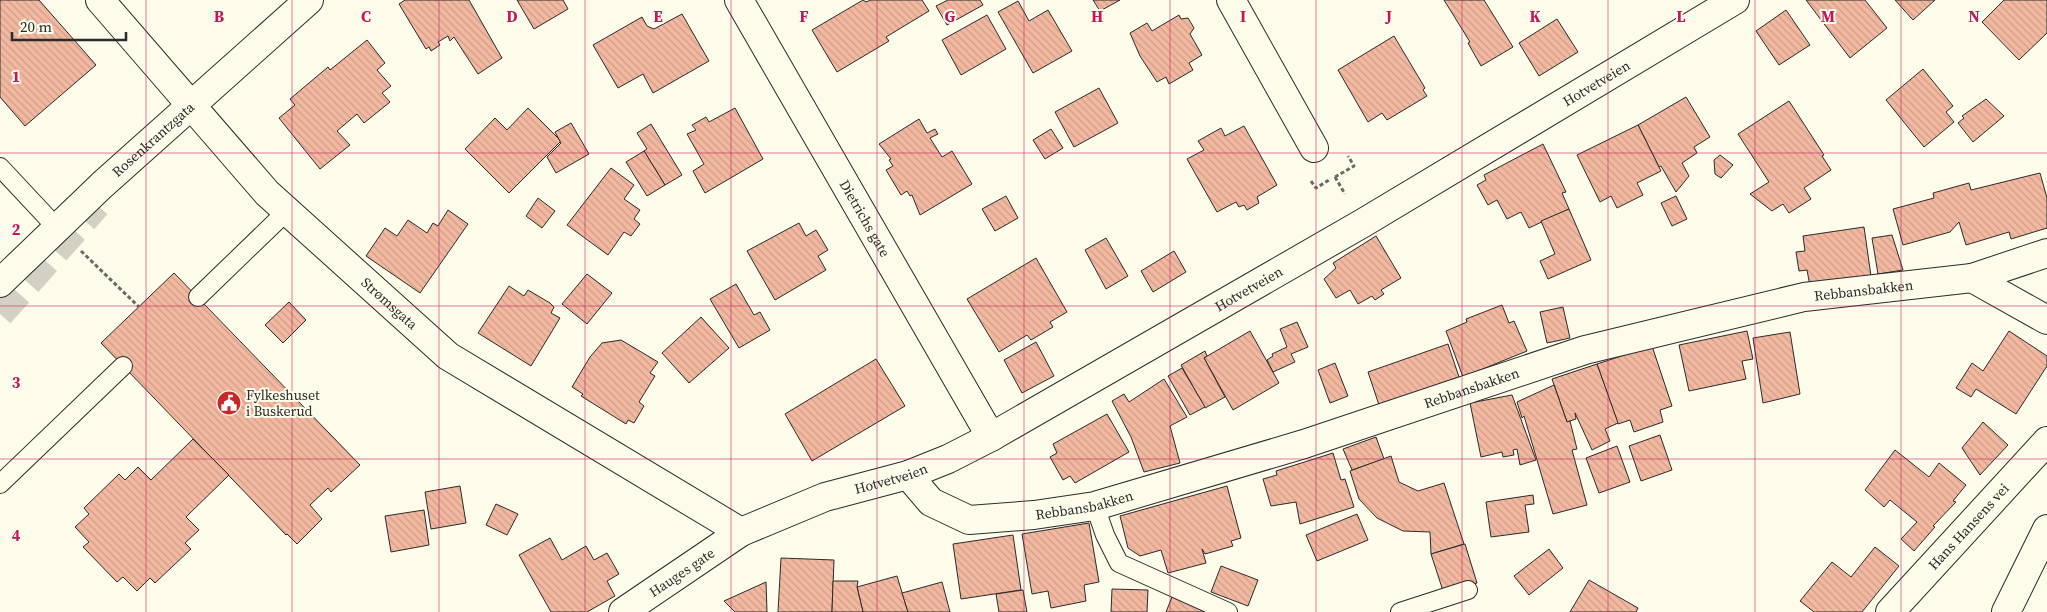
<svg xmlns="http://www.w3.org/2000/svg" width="2047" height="612" font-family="'Source Serif 4',serif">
<defs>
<pattern id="building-back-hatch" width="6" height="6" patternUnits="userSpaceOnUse" patternTransform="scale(1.25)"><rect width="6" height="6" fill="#f2b8a0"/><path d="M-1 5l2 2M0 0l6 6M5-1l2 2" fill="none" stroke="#d09e8a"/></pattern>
</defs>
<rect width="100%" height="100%" fill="#fdfbea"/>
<g fill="url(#building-back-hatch)" stroke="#2b2b2b">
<polygon points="0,0 39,0 96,65 25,126 0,97"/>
<polygon points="405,0 469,0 502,58 478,74 454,37 450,41 448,36 438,42 440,45 431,51 429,47 426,49 399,4"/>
<polygon points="517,0 563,0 568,9 534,29"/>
<polygon points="863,0 866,2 871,0 922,0 929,11 886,37 889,41 837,72 812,30"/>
<polygon points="948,0 980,0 983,5 947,25 936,6"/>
<polygon points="1093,0 1120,0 1100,11"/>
<polygon points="1444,0 1484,0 1513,47 1481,66 1468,43 1470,42"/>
<polygon points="1806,0 1865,0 1887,28 1850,58"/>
<polygon points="1895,0 1935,0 1913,20"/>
<polygon points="2004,0 2047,0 2047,33 2019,60 1982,22"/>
<polygon points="1018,1 1029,21 1048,10 1072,51 1033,73 998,12"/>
<polygon points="1786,10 1810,45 1779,65 1756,31"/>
<polygon points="682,14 709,61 653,93 643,74 618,88 593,45 642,17 647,26 654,29"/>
<polygon points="987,15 1006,49 961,75 942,40"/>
<polygon points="1179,15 1181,19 1188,18 1194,28 1190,34 1202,55 1189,63 1193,70 1169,84 1166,77 1157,82 1140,56 1130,33 1147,23 1152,31"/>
<polygon points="1557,19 1578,52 1539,76 1519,43"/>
<polygon points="1394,36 1425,88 1423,90 1427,96 1387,120 1382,113 1368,122 1338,70"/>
<polygon points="367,40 385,63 377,70 391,86 382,93 390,102 364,123 357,114 337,131 350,145 320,169 279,118 295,105 290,99 328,67 330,70"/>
<polygon points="1923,69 1953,106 1946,112 1954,122 1924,147 1886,100"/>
<polygon points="1099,88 1118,123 1074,147 1055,112"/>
<polygon points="1686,97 1710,137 1694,147 1697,153 1682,163 1689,176 1676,192 1661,166 1659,167 1638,125"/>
<polygon points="1986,99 2004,116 1973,142 1958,123 1964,118 1962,116"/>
<polygon points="1789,101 1824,155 1822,156 1831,170 1804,188 1811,199 1789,213 1783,204 1772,211 1750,194 1769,182 1738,134"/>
<polygon points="528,108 561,141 509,193 465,149 495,118 507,130"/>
<polygon points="735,108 763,159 705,193 693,171 704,164 687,134 696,130 692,125 706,117 709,122"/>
<polygon points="919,119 927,133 935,129 938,134 930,138 942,157 952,151 972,184 920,215 912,195 910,196 907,191 901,195 886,170 893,166 889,160 891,159 879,144"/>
<polygon points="571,123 589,154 556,173 547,157 561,143 555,132"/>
<polygon points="651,124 682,175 665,185 644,151 647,149 637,133"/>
<polygon points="1638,125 1661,171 1637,183 1643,195 1617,208 1611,196 1600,202 1577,155"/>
<polygon points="1244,126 1277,185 1257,197 1259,203 1247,210 1244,205 1239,207 1236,202 1217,212 1187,159 1204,150 1198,141 1221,128 1225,136"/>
<polygon points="1051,129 1063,148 1045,159 1033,140"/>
<polygon points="1543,144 1566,192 1562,193 1569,209 1529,228 1521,212 1507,219 1497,200 1488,205 1477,185 1486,180 1484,175"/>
<polygon points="644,151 665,185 647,196 626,162"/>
<polygon points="1720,155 1733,165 1721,178 1715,174 1714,160"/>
<polygon points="611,168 634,185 624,199 640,210 634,219 640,224 631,236 624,232 608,255 567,225"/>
<polygon points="2040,173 2047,198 2047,228 2011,239 2009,232 1966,245 1959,222 1950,232 1903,245 1893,209 1934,198 1933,193 1969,183 1971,190"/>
<polygon points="1006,196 1018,218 995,231 982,209"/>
<polygon points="1676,196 1687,219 1672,226 1661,203"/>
<polygon points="538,198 555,211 542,228 526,216"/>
<polygon points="1569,209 1591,260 1548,279 1540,261 1555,254 1541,221"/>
<polygon points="448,210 468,224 420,293 366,256 385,228 397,236 408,220 427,233 433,223 438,226"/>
<polygon points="799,223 806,236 816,230 828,250 818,256 826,270 775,300 747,251"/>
<polygon points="1864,227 1871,276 1810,286 1807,270 1799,271 1796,252 1805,251 1803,236"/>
<polygon points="1892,235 1903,270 1878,274 1872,238"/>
<polygon points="1376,236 1401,278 1381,290 1384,294 1375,300 1372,296 1358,304 1350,290 1336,298 1324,279 1336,268 1333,263"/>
<polygon points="1106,238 1128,276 1106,289 1085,250"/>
<polygon points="1174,251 1186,272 1153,292 1141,271"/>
<polygon points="1036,258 1067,312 1050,322 1053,327 1031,340 1027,335 999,352 967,299"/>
<polygon points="174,273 360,465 331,492 328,488 310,505 322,519 297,544 287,534 286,535 101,343"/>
<polygon points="587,274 612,293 587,324 562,304"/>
<polygon points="736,284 754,315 760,312 770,330 739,348 710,299"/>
<polygon points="509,286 524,296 528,290 550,303 554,307 551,313 560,318 531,366 478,333"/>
<polygon points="289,302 306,320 283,343 265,325"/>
<polygon points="1502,305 1509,323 1514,321 1527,351 1463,377 1446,331 1467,322 1466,319"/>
<polygon points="1563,307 1570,338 1547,343 1540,312"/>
<polygon points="701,317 729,348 689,383 662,353"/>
<polygon points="1297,322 1308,347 1291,354 1295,362 1273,372 1267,360 1273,356 1272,354 1287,347 1280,329"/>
<polygon points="1250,331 1279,383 1233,410 1204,358"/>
<polygon points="1747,331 1753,359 1742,361 1746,379 1689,391 1679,345"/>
<polygon points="2009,331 2047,356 2047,366 2016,414 1976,389 1971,397 1956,388 1972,363 1983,371"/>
<polygon points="1790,332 1800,394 1763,403 1753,338"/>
<polygon points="621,340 658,362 650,373 655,376 639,402 644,406 634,423 628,420 626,424 581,396 583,394 572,387 590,357 602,343"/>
<polygon points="1036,342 1054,376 1022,393 1004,360"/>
<polygon points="1448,344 1459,377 1379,405 1368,372"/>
<polygon points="1652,346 1672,406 1660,410 1663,422 1634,432 1630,420 1618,424 1597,364"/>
<polygon points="1205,351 1207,356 1204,358 1225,397 1205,408 1181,365"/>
<polygon points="876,359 905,406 812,461 785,414"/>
<polygon points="1335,363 1348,396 1330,403 1318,370"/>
<polygon points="1597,364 1618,423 1605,429 1610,441 1592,450 1575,413 1576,419 1567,422 1552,379"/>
<polygon points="1182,368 1205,407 1190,415 1168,376"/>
<polygon points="1164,379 1187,417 1170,426 1180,463 1144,472 1131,437 1112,401 1124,394 1129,402"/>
<polygon points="1554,385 1567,422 1570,421 1577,449 1572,450 1587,505 1553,514 1524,416 1522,418 1517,402"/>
<polygon points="1512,395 1536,460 1520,465 1517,449 1513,450 1514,455 1503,457 1502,452 1481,457 1470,403"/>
<polygon points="1107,414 1129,452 1075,483 1070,476 1063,480 1050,457 1057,453 1053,444"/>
<polygon points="1983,422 2008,445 1980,475 1962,448"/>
<polygon points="1660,435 1672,470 1641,481 1629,446"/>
<polygon points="1376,437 1384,459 1352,470 1343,449"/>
<polygon points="193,439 229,475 186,517 199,530 185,543 191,549 155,583 150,578 137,591 123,577 117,582 83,547 89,542 75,527 89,514 84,508 119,474 125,480 138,467 151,480"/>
<polygon points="1617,446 1630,482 1599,493 1586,458"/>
<polygon points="1895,450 1929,477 1939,463 1966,485 1953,501 1956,502 1933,526 1935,527 1914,551 1901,539 1917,522 1890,500 1884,507 1865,490"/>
<polygon points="1333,453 1341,480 1345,479 1354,507 1300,524 1296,502 1271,506 1263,479 1277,475 1276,471"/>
<polygon points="1391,456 1399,482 1418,491 1444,483 1464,544 1431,554 1430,532 1403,531 1377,518 1359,499 1350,471"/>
<polygon points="460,486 466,523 431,529 425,492"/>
<polygon points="1227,486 1241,538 1231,541 1233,546 1205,554 1202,549 1206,563 1168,573 1161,550 1140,556 1128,548 1120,516"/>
<polygon points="1533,495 1534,504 1525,505 1529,532 1491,537 1486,502"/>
<polygon points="496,504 518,514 507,535 486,525"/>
<polygon points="424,510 429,545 391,552 385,516"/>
<polygon points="1357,514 1368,540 1317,561 1306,535"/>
<polygon points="1089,523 1099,582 1084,585 1086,601 1051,608 1048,591 1032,594 1022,534"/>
<polygon points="1013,535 1021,590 961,599 953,544"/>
<polygon points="550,538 562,560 586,546 594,560 607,553 619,574 607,581 615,596 587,612 551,612 519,555"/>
<polygon points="1465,544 1477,583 1444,594 1431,554"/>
<polygon points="1875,547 1899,566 1862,612 1814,612 1800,601 1832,562 1851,577"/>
<polygon points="1549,549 1563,568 1529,595 1514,576"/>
<polygon points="781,558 834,560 832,612 778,612"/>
<polygon points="1221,566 1258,580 1248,606 1211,592"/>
<polygon points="897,576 908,612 863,612 857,587"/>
<polygon points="1589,580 1638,608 1636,612 1570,612"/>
<polygon points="833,581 858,581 857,587 863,612 832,612"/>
<polygon points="766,582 767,612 735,612 724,601"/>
<polygon points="942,582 950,612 908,612 902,593"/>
<polygon points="1112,589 1148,590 1147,612 1111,612"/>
<polygon points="1023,590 1027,612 999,612 996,594"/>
<polygon points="1172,597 1210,612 1166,612"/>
</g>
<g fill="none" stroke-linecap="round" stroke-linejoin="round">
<polyline stroke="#d3d1c4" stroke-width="28" stroke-dasharray="28 14" stroke-linecap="butt" points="0,314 97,205"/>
<defs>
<g id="lane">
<polyline points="0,167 57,228"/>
<polyline points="198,297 287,211"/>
<polyline points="0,484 123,366"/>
<polyline points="1095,506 1105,535 1119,563 1228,612"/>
<polyline points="1400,612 1468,590"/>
</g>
<g id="street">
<path id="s1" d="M100,0L267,193L448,356L741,532"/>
<path id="s2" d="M739,0L991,437"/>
<polyline points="1231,0 1314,148"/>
<polyline points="1972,278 2047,320"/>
<path id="s3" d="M908,475L931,502L969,520L1034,515L1095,506L1304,444L1585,350L1804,297L1972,278L2047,253"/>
<path id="s4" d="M623,612L741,532L825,497L908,475L948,459L991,437L1363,223L1735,0"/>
<polyline points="2006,612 2047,529"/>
</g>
<g id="secondary">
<path id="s5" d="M0,283L102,185L309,0"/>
<path id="s6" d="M1890,612L2047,441"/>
</g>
</defs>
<use href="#lane" stroke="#2b2b2b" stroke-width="20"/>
<use href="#street" stroke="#2b2b2b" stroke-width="30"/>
<use href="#secondary" stroke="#2b2b2b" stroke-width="30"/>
<g stroke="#6a6964" stroke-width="3" stroke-dasharray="4 2.5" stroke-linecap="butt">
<polyline points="1335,177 1354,166 1348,156"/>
<polyline points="1335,177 1345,194"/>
<polyline points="1311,181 1316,188 1329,180"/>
<polyline points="81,251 139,307"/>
</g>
<use href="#lane" stroke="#fdfbea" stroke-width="18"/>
<use href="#street" stroke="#fdfbea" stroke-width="28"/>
<use href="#secondary" stroke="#fdfbea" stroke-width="28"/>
</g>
<path fill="none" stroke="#c2185b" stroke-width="1" stroke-opacity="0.55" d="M146,0V612M292,0V612M439,0V612M585,0V612M731,0V612M877,0V612M1024,0V612M1170,0V612M1316,0V612M1462,0V612M1608,0V612M1755,0V612M1901,0V612M0,153H2047M0,306H2047M0,459H2047"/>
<defs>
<symbol id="civic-disc" viewBox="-11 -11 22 22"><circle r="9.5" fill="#c62828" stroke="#fdfbea"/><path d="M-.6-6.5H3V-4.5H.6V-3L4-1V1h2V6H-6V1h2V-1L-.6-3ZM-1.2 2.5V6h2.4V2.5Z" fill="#fff"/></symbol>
</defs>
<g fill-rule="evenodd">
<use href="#civic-disc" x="215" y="389" width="28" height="28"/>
</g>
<g text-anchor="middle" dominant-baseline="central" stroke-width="4" stroke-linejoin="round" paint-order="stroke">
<g font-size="14" fill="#2b2b2b" stroke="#fdfbea">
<text stroke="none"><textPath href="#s4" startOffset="1112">Hotvetveien</textPath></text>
<text stroke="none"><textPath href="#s5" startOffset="210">Rosenkrantzgata</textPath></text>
<text stroke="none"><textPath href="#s2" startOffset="252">Dietrichs gate</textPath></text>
<text stroke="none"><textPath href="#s4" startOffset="708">Hotvetveien</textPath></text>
<text stroke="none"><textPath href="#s3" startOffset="1004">Rebbansbakken</textPath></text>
<text stroke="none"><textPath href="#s1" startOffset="420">Strømsgata</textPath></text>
<text stroke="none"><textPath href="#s3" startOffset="599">Rebbansbakken</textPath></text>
<text stroke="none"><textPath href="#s4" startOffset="302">Hotvetveien</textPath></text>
<text stroke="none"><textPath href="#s3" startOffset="194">Rebbansbakken</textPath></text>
<text stroke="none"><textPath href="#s6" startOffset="116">Hans Hansens vei</textPath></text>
<text stroke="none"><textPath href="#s4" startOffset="71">Hauges gate</textPath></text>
</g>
<g font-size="14" fill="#2b2b2b" stroke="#fdfbea" text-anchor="start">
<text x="246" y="395">Fylkeshuset<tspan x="246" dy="16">i Buskerud</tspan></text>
</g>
</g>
<g font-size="16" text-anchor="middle" font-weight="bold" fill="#c2185b" stroke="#fdfbea" stroke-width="4" stroke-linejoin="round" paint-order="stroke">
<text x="219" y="22">B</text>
<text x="366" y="22">C</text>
<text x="512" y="22">D</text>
<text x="658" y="22">E</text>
<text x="804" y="22">F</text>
<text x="950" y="22">G</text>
<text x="1097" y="22">H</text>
<text x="1243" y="22">I</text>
<text x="1389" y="22">J</text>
<text x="1535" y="22">K</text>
<text x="1681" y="22">L</text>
<text x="1828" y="22">M</text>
<text x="1974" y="22">N</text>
<text x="16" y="82">1</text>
<text x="16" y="235">2</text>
<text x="16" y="388">3</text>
<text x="16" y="541">4</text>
</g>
<path d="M12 32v8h114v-8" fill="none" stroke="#2b2b2b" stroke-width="2.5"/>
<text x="20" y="32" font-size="15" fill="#2b2b2b" stroke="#fdfbea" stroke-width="4" paint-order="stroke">20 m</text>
</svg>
